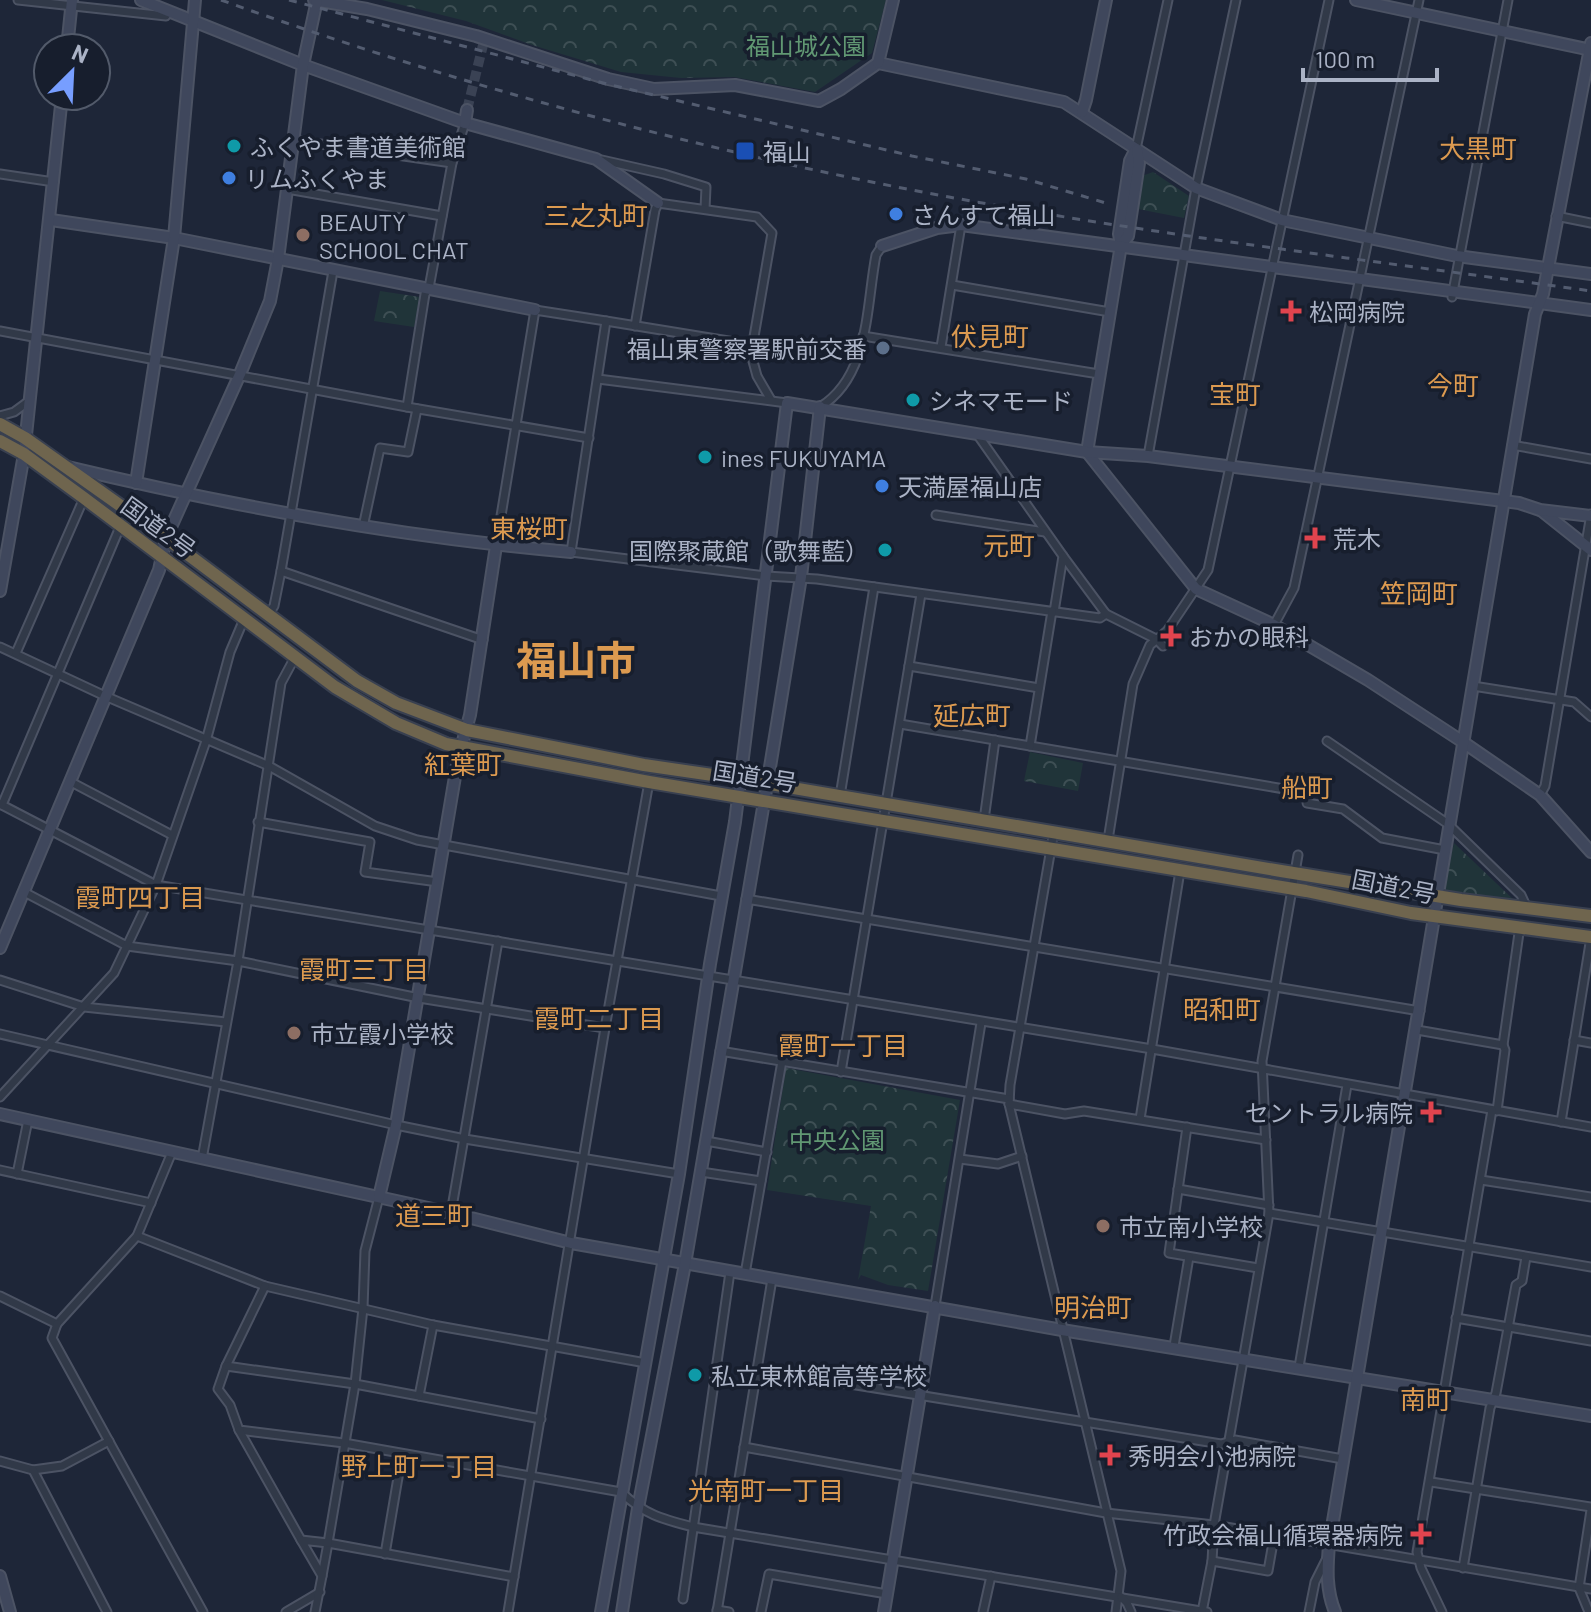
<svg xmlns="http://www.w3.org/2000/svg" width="1591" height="1612" font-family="Barlow,'Noto Sans JP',sans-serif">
<defs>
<pattern id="forest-crowns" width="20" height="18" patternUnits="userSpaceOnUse" patternTransform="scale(2)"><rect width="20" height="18" fill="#203439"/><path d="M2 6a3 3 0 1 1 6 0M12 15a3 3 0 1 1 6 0" fill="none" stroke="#3e4f54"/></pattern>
</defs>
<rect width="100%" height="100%" fill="#1e2638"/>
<g fill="url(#forest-crowns)">
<polygon points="382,0 886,0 872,53 815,92 734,77 681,78 621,72 532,45 466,21"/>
<polygon points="1153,172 1189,196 1184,218 1138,209 1142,176"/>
<polygon points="380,291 420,297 414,327 374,321"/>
<polygon points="1030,752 1083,763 1078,791 1024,781"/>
<polygon points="1454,843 1515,901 1443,890"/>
<polygon points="786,1068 960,1100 928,1291 888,1285 861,1275 858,1280 871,1206 767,1190"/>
</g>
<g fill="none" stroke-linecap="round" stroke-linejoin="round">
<polyline stroke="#3a4254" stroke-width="10" stroke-dasharray="10 5" stroke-linecap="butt" points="467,110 483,45"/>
<defs>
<g id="street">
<polyline points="18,0 166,16 169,11"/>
<polyline points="293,140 452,163"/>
<polyline points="1136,149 1168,0"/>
<polyline points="602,160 664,174 706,187 705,209"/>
<polyline points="0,174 54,182"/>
<polyline points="287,189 442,216"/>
<polyline points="1556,216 1591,223"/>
<polyline points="952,285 1110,312"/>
<polyline points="1452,297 1508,0"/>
<polyline points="606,321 741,343"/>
<polyline points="635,326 655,210 658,203 757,217 772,233 751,354 757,376 771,400"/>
<polyline points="0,331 407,407 589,438"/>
<polyline points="863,336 1099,374"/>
<polyline points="941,347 961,225"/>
<polyline points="598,379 787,403"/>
<polyline points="407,407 425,294 429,288 452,163 465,123"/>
<path d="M820,407C870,376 866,306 876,255L882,246"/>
<polyline points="0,416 14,412 29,401"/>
<polyline points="977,434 1063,556 1054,612"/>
<polyline points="1512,445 1591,459"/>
<polyline points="1148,456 1196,188 1236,0"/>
<polyline points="936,515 1045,532"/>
<polyline points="363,527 380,448 408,452 417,409"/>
<polyline points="496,546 535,310 606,321 571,552 766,576 817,579 1100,618 1106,614"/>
<polyline points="1063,556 1106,614 1156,639 1163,646"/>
<polyline points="281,571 483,640"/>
<polyline points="268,615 274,606 281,571 333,271"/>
<polyline points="1274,625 1294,588 1419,0"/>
<polyline points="0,647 105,696 269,766 375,826 417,840 721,896"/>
<polyline points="16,653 84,498"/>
<polyline points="909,666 1039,688"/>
<polyline points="1473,686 1574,702 1591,717"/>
<polyline points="900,724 1308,793"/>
<polyline points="1327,741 1448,824 1521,895 1527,908"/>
<polyline points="1030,746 1052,611"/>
<polyline points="71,782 172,835"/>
<polyline points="1540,795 1545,786 1591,514"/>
<polyline points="840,796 874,587"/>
<polyline points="1307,803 1343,809 1382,838 1445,850"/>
<polyline points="0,804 156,885 1152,1049 1591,1127"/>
<polyline points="2,805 120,527"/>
<polyline points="984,820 995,740"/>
<polyline points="258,822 370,842 365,872 438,882"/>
<polyline points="1054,831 1010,1085 1009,1104 1121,1571 1116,1612"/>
<polyline points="1108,840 1133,684 1150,645 1167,631 1208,570 1329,0"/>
<polyline points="24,892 127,946 238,961 419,998 605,1028"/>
<polyline points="746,899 1420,1011"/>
<polyline points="0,980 84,1007 226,1022"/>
<polyline points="1417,1030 1503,1045 1505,1050 1497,1111"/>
<polyline points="0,1034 396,1125 465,1139 679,1174"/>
<polyline points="1574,1040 1591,1043"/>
<polyline points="1503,1045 1520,926"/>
<polyline points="720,1051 1009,1099"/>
<polyline points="841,1072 921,594"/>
<polyline points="0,1097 114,973 156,885 206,741 230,652 244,619"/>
<polyline points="1009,1104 1065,1114 1084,1111 1266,1140"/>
<polyline points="1140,1119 1180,871"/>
<polyline points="1561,1122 1591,937"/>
<polyline points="1187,1127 1169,1253 1258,1268"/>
<polyline points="706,1141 767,1152"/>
<polyline points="202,1159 238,961 281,683 295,657"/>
<polyline points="960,1159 998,1164 1022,1156"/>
<polyline points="0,1170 151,1203"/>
<polyline points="701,1172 761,1181"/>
<polyline points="17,1174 28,1120"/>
<polyline points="1481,1180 1591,1197"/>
<polyline points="1178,1189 1269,1205"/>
<polyline points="451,1213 498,941"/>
<polyline points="1269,1213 1591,1267"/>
<polyline points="137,1236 265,1286 433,1325 646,1363"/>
<polyline points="745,1274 782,1061"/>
<path d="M265,1286L226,1366L218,1389L230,1405L239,1430L344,1443L621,1492C645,1515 662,1519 693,1527L1207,1612"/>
<polyline points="0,1296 57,1324 137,1236 172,1152"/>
<polyline points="935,1306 981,1023"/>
<polyline points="1456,1318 1591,1341"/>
<polyline points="57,1324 52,1338 203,1612"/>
<polyline points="1174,1346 1189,1257"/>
<polyline points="226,1366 355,1384 541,1419"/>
<polyline points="1299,1367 1347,1085"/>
<polyline points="757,1369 1221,1444 1235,1440 1343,1459"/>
<polyline points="419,1396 433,1325"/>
<polyline points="239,1430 301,1540"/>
<polyline points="744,1447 1106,1513 1214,1525 1591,1589"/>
<polyline points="0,1461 33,1470 62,1466 109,1441"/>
<polyline points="33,1470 107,1612"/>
<polyline points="1431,1482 1591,1507"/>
<polyline points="385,1554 402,1454"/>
<polyline points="1212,1561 1268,1571 1274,1537"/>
<polyline points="1463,1568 1490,1408 1496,1393 1516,1285 1522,1281 1526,1257"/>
<polyline points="322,1576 328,1543 514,1577"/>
<polyline points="1121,1597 1127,1603 1131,1612"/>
<polyline points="683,1599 730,1272"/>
<polyline points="717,1610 729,1612"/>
<polyline points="286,1612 320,1592"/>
<polyline points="315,1612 322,1576 301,1540 328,1543 355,1384 363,1308 365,1251 379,1197"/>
<polyline points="508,1612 605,1028 649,782"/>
<polyline points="717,1612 772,1279"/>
<polyline points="761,1612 769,1574 887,1594"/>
<polyline points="983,1612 991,1576"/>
<polyline points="1202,1612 1212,1561 1214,1525 1269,1213 1262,1061 1298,855"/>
<polyline points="1309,1612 1315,1582 1327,1558"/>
<polyline points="1442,1612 1421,1568 1417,1552 1492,1110"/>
<polyline points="1589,1612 1579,1588 1591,1510"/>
</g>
<g id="secondary">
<polyline points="141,0 303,65 465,123 596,159 658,203"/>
<polyline points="314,0 367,9 476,36 608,79 654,89 735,85 819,101 841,89 878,63 1064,102 1196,188 1282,220 1457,256 1591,274"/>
<polyline points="1356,0 1591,50"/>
<polyline points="67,48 72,0"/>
<polyline points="878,63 893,0"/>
<polyline points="1082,112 1086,100 1106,0"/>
<polyline points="465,123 467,110"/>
<polyline points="1136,149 1130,161 1119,234 1121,245 1087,452 1196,589 1274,625 1368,680 1463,742 1540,795 1591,852"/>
<polyline points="51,220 174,238 535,310"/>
<polyline points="1121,245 1128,236 1139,163 1137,150"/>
<polyline points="882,246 937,228 961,225 1591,310"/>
<path d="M68,467C235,507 400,537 571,552"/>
<polyline points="136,483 174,238 195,0"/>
<polyline points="1542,511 1591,550"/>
<polyline points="0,591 24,454 62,96"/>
<polyline points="0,948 159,570 166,538 240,374 270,301 278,259 303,65 317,0"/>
<polyline points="0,1114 451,1213 571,1243 1062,1330 1591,1416"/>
<polyline points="379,1197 396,1125 458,759 470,715 496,546"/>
<polyline points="0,1576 10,1612"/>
<polyline points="601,1612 679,1174 710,964 735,822 787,403 1087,452 1148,456 1519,503 1540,510 1591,516"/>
<polyline points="622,1612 638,1508 685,1264 771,761 801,577 820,407"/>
<polyline points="884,1612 935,1306"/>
<path d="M1335,1612C1326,1590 1327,1569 1329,1545L1535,314L1543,294L1591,43"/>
</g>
<g id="highway">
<polyline points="0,424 25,438 166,538 357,681 396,703 467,730 644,765 740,779 1281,871 1461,900 1591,916"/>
<polyline points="0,441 24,454 84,498 335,687 396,723 446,744 649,782 1306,891 1411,913 1591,937"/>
</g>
</defs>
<use href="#street" stroke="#4c5364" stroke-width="11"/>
<use href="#secondary" stroke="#4c5364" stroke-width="14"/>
<use href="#highway" stroke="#394050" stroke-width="16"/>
<use href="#street" stroke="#313948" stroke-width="7"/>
<use href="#secondary" stroke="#3f475c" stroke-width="10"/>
<use href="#highway" stroke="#6f654e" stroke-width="12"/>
<g stroke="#535c70" stroke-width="3" stroke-dasharray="8 8" stroke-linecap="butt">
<path d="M221,0C457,85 701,151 949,197C1161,236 1377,261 1591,291"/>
<polyline points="289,0 607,84 912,156 1026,179 1109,204"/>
</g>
</g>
<g fill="#0f9aa8" stroke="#171e2d" stroke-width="3">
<circle cx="234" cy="146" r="8"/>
<circle cx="913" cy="400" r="8"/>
<circle cx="705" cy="457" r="8"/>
<circle cx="885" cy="550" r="8"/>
<circle cx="695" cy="1375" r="8"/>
</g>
<rect fill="#1a4fb4" stroke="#171e2d" stroke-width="3" x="735" y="141" width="20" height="20" rx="4"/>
<g fill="#3f7fe0" stroke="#171e2d" stroke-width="3">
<circle cx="229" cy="178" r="8"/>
<circle cx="896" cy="214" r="8"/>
<circle cx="882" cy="486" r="8"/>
</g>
<g fill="#8d6e63" stroke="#171e2d" stroke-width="3">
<circle cx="303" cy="235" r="8"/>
<circle cx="294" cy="1033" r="8"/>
<circle cx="1103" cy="1226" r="8"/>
</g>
<g fill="#e0444e" stroke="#171e2d" stroke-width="3">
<path d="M1287 299h8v8h8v8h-8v8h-8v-8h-8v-8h8z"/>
<path d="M1311 526h8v8h8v8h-8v8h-8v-8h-8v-8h8z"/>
<path d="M1167 624h8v8h8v8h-8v8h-8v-8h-8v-8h8z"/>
<path d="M1427 1100h8v8h8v8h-8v8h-8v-8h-8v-8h8z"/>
<path d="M1106 1443h8v8h8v8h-8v8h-8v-8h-8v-8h8z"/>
<path d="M1417 1522h8v8h8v8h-8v8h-8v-8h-8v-8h8z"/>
</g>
<circle fill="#5c6f8a" stroke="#171e2d" stroke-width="3" cx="883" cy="348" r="8"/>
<g text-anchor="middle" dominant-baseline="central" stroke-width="7" stroke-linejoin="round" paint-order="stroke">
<g font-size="24" fill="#619873" stroke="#171e2d">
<text x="806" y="45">福山城公園</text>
<text x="837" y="1139">中央公園</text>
</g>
<g font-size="24" fill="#abb3c6" stroke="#171e2d" text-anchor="start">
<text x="250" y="146">ふくやま書道美術館</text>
<text x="763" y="151">福山</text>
<text x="245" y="178">リムふくやま</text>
<text x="912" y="214">さんすて福山</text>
<text x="319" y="221">BEAUTY<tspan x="319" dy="28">SCHOOL CHAT</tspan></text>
<text x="1309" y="311">松岡病院</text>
<text x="867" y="348" text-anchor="end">福山東警察署駅前交番</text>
<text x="929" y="400">シネマモード</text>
<text x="721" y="457">ines FUKUYAMA</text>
<text x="898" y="486">天満屋福山店</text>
<text x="1333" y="538">荒木</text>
<text x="869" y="550" text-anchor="end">国際聚蔵館（歌舞藍）</text>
<text x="1189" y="636">おかの眼科</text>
<text x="310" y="1033">市立霞小学校</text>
<text x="1413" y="1112" text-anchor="end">セントラル病院</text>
<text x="1119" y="1226">市立南小学校</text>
<text x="711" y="1375">私立東林館高等学校</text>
<text x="1128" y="1455">秀明会小池病院</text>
<text x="1403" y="1534" text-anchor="end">竹政会福山循環器病院</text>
</g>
<g font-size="24" fill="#abb3c6" stroke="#171e2d">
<text transform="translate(159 527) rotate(36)">国道2号</text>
<text transform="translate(755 776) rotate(9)">国道2号</text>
<text transform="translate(1394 886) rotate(11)">国道2号</text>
</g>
<g font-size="26" fill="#dc9a50" stroke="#171e2d">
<text x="1478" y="147">大黒町</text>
<text x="596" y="214">三之丸町</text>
<text x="990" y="335">伏見町</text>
<text x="1453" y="384">今町</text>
<text x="1235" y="393">宝町</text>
<text x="529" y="527">東桜町</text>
<text x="1009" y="544">元町</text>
<text x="1419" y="592">笠岡町</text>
<text x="972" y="714">延広町</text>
<text x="463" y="763">紅葉町</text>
<text x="1307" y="786">船町</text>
<text x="140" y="896">霞町四丁目</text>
<text x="364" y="968">霞町三丁目</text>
<text x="1222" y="1008">昭和町</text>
<text x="599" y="1017">霞町二丁目</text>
<text x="843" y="1044">霞町一丁目</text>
<text x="434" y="1214">道三町</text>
<text x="1093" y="1306">明治町</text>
<text x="1426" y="1398">南町</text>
<text x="419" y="1465">野上町一丁目</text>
<text x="766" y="1489">光南町一丁目</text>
</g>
<g font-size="40" font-weight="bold" fill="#dc9a50" stroke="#171e2d">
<text x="576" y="659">福山市</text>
</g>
</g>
<g transform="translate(72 72) rotate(24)"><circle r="38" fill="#171e2d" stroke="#525a6a" stroke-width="2"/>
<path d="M0-6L14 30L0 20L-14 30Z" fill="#779eff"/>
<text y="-12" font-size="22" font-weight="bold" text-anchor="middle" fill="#abb3c6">N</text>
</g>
<path d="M1303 68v12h134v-12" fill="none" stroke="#abb3c6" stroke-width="4"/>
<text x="1315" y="68" font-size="24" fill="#abb3c6" stroke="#171e2d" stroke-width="6" paint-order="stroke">100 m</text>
</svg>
